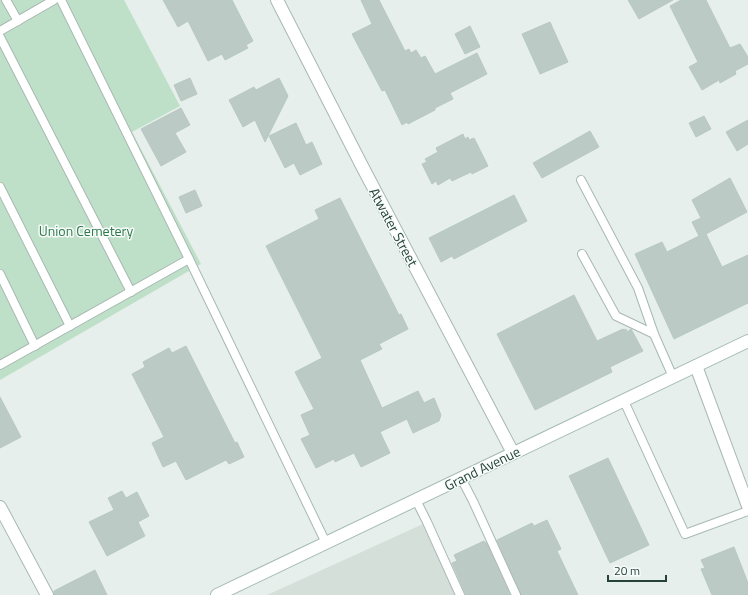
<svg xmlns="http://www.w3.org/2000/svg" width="748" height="595" font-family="'Titillium Web',sans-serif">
<rect width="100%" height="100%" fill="#e6efeb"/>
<polygon fill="#d4dfda" points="423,524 455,595 267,595"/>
<polygon fill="#bfe0c8" points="0,0 124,0 180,106 132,132 201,264 0,380"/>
<g fill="#bbcac4" stroke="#b8c9c2">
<polygon points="163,0 232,0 253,41 246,45 248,48 225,60 222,54 208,61 188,21 178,27"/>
<polygon points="361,0 379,0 405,51 409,49 411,53 416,50 421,58 425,56 435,74 477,53 487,74 450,93 453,99 435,108 435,110 408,124 407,122 402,125 385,90 382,91 352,34 372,24"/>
<polygon points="628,0 673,0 639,19"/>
<polygon points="681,0 706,0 730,48 740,44 748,57 748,64 735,71 736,74 720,83 719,80 702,90 689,67 698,62 670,6"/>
<polygon points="550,22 568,62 540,74 522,34"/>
<polygon points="470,26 480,47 465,54 455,34"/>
<polygon points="190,78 197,94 181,101 174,85"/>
<polygon points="279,78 288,96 265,142 255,120 243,127 229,100 254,87 256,90"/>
<polygon points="181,108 190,125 175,133 186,152 161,166 141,129"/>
<polygon points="704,116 711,129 696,137 689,123"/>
<polygon points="748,120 748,144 737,151 726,132"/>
<polygon points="296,123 306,145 312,142 322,164 300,175 294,163 285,168 269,136"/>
<polygon points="590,131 599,147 542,178 533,163"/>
<polygon points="463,134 465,139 468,137 469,140 474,138 488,166 472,174 471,172 452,181 450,178 438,185 436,181 432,184 422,164 427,162 425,159 438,152 436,148"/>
<polygon points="730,178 747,212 706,234 722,267 748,255 748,303 674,339 635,254 662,242 667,252 699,236 692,222 701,218 692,200"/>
<polygon points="195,190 202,206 186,213 179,197"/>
<polygon points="514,195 527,221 454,259 452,256 441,262 429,238"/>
<polygon points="340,198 399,315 401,314 408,329 379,344 382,349 360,360 382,408 418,391 424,403 434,398 441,415 439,421 413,433 407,419 380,432 390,453 361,467 354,453 335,462 334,459 316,468 301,439 310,435 301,415 314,409 295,372 322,358 266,246 319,219 315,210"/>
<polygon points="574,295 597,341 623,329 624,330 626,329 627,332 631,329 643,351 610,367 612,372 535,410 497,334"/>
<polygon points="186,346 235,443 237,442 244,457 229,464 226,460 186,480 176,461 163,467 152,443 164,437 132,374 145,367 143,362 169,348 172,353"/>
<polygon points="0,397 21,437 0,448"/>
<polygon points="608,458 649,545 610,563 569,476"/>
<polygon points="122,491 126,498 137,492 149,516 138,522 145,536 107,556 89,522 114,510 108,498"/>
<polygon points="547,520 561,549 557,551 578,595 521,595 497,540 532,523 534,526"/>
<polygon points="484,541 487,544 510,595 466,595 452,563 457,561 454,555"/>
<polygon points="734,547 748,583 748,595 712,595 701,569 705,568 701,560"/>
<polygon points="95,570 107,595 54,595 54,591"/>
</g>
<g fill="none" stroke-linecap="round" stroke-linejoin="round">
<defs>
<g id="service">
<polyline points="6,0 18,21"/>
<polyline points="61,0 189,259 326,543"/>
<polyline points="0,31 54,0"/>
<polyline points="0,37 131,292"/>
<polyline points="581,180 638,288 654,334 673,377"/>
<polyline points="0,187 70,326"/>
<polyline points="582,254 616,316 654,334"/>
<polyline points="0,274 35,346"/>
<polyline points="0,365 189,259"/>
<polyline points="624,401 685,534 748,511"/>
<polyline points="461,478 473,501 516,595"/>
<polyline points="416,500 427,522 460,595"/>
</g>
<g id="minor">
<polyline points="277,0 362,166 513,453"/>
<polyline points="696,366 748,506"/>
<polyline points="0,507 47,595"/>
</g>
<polyline id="secondary" points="217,595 748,341"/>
</defs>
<use href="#service" stroke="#a8b8b2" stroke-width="10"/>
<use href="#minor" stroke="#a8b8b2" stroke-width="14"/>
<use href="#secondary" stroke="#a4bbb3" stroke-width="14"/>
<use href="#service" stroke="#fff" stroke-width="8"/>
<use href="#minor" stroke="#fff" stroke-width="12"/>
<use href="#secondary" stroke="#fff" stroke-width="12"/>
</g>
<g text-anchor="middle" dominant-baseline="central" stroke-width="3" stroke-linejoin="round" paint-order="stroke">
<g font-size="14" fill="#24423a" stroke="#f7fbf9">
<text transform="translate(394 227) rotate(62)">Atwater Street</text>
<text transform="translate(482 468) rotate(-26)">Grand Avenue</text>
</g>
<g font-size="14" fill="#2d7a4b" stroke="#f7fbf9">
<text x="86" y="230">Union Cemetery</text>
</g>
</g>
<path d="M608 575v6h58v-6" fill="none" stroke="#24423a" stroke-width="2"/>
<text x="614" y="575" font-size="12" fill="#24423a" stroke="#f7fbf9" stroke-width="3" paint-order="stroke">20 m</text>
</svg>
